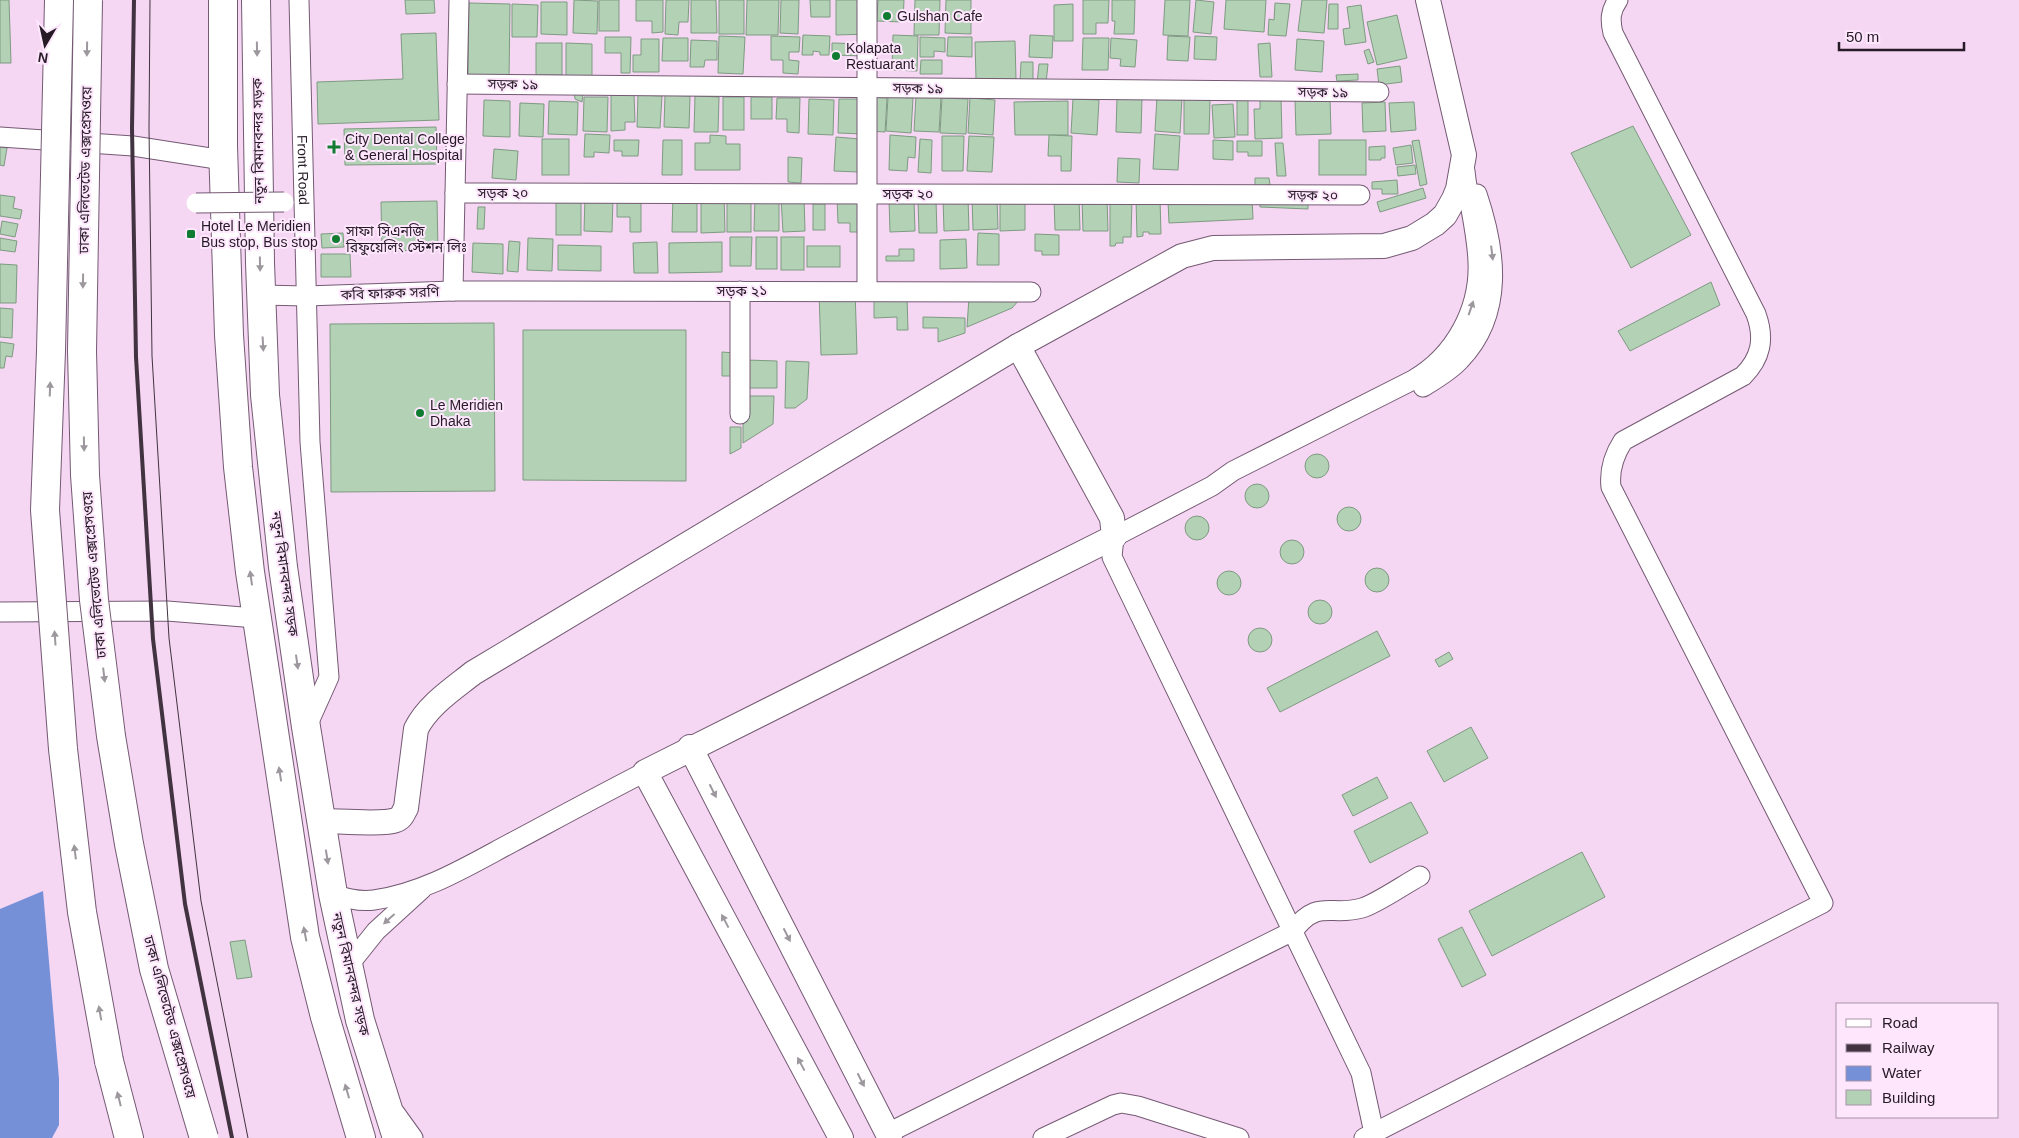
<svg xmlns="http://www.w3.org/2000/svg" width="2019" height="1138" font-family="Arial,'Noto Sans Bengali',sans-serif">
<rect width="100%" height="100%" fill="#f5d6f3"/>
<polygon fill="#7690d8" points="43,891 59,1079 59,1125 52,1138 0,1138 0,909"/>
<g fill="#b2d1b5" stroke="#7e9b81">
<polygon points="0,0 9,0 11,63 0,63"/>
<polygon points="405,0 434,0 435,13 406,14"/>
<polygon points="574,0 598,1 597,34 573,33"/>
<rect x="599" y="0" width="20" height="31"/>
<polygon points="636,0 663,0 663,32 652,33 652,21 636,21"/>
<polygon points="666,0 689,0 688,22 679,22 678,35 665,34"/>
<polygon points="691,0 716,0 717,33 691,33"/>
<rect x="719" y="0" width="25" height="34"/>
<polygon points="747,0 779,0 778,35 746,35"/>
<polygon points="781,0 799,0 798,34 780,33"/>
<polygon points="810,0 830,0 830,17 811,17"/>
<polygon points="836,0 869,0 870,34 836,35"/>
<polygon points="878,0 904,0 903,22 877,21"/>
<polygon points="915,0 940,0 939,35 914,35"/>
<polygon points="946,0 971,0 971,34 945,33"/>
<polygon points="1083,0 1109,0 1108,23 1096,23 1096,34 1083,34"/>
<polygon points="1112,0 1135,0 1134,34 1114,34 1115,21 1112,21"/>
<polygon points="1165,0 1190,0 1188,36 1163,35"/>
<polygon points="1196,0 1214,2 1211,34 1193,32"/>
<polygon points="1226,0 1266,0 1264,32 1224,29"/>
<polygon points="1302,0 1327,0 1324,33 1298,31"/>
<polygon points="541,2 567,2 567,35 541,34"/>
<polygon points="469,3 510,4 509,79 468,78"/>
<polygon points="1275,3 1290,4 1286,36 1268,35 1269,19 1274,20"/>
<polygon points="512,4 538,5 537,37 512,37"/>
<polygon points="1073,4 1073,41 1054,41 1054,5"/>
<polygon points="1329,4 1338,4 1338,29 1328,29"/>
<polygon points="1361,5 1366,42 1345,45 1343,29 1350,28 1347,7"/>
<polygon points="1397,15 1407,58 1377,65 1367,22"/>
<polygon points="436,33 439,120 318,124 317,82 403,79 401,34"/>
<polygon points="803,35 830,36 829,55 820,55 820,52 813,51 813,55 802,55"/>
<polygon points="893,35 918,36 917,71 892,70"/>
<polygon points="1030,35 1053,36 1052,58 1029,57"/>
<polygon points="719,36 745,37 743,74 718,73"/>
<polygon points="771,36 800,37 799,52 789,52 789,60 799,61 798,74 783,73 783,60 771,60"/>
<polygon points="1168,36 1190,37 1188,61 1167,60"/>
<polygon points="1195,36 1217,37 1216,60 1194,59"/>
<polygon points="605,37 631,37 630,73 621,73 621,53 605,53"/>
<polygon points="920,37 945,38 945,52 934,51 934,57 920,57"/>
<polygon points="948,37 972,37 972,57 947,56"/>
<polygon points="663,38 688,38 688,61 662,61"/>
<polygon points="1083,38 1109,38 1108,70 1082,70"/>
<polygon points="1111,38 1137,40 1135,67 1120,66 1121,59 1110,58"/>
<polygon points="641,39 659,39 659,72 633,72 633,55 641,55"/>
<polygon points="1297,39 1324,41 1322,72 1295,70"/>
<polygon points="691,40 717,41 717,60 705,60 704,67 690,67"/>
<polygon points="1015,41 1016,79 976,79 975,42"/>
<rect x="536" y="43" width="26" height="32"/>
<polygon points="566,43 592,44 592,76 566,76"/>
<polygon points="832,43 868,44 867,56 832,55"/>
<polygon points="1270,43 1272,77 1260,77 1258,44"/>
<polygon points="1369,49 1374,62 1368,64 1364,51"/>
<polygon points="921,60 942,60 942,74 920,74"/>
<polygon points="1021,62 1033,62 1033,82 1020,82"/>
<polygon points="1039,64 1048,64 1046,83 1037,83"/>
<polygon points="1400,66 1402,82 1379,85 1377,69"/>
<polygon points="1358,74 1358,80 1337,81 1336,75"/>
<polygon points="574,91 583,92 582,102 575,99"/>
<polygon points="634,94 635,122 625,122 625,130 611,131 611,95"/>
<polygon points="638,95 662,96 660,128 637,127"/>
<polygon points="665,95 690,96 689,128 664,127"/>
<polygon points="695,96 719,97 718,132 694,132"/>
<polygon points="916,96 941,97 939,132 914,131"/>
<polygon points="584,97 608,97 607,132 583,131"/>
<rect x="723" y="97" width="21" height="33"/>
<rect x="751" y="97" width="21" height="22"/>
<polygon points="869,97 887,98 885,132 868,131"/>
<polygon points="888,97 913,98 911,133 886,131"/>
<polygon points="1117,97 1142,98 1141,133 1116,132"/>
<polygon points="1157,97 1182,98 1180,133 1155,131"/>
<polygon points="777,98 800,98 799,133 787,132 787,119 776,119"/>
<polygon points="942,98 968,99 966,134 940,133"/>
<polygon points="970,98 995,100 993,135 968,133"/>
<polygon points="1260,98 1281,98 1282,138 1255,139 1254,109 1260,109"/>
<polygon points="1330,98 1331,134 1296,135 1295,99"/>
<polygon points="809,99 834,100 833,135 808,134"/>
<polygon points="839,99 864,99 864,134 838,133"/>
<polygon points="1073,99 1099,100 1097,135 1071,133"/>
<polygon points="1184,99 1210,100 1209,134 1184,134"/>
<rect x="1237" y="99" width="11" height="36"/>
<polygon points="484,100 510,101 510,137 483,136"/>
<polygon points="549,101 578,102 577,135 548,134"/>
<polygon points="1068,101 1068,135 1015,135 1014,102"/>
<polygon points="1385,102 1386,131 1363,132 1362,103"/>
<polygon points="1414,102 1416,130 1391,132 1389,103"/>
<polygon points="520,103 544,104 543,137 519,136"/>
<polygon points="1233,104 1235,137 1214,138 1212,105"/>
<polygon points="1633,126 1691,235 1631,268 1571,153"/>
<polygon points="436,127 437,164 345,165 344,129"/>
<polygon points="585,134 610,135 609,153 594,152 594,157 584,157"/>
<polygon points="1155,134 1180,136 1178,170 1153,169"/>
<polygon points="710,135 726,136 726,144 740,144 740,170 695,170 695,143 710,143"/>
<polygon points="890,135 916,137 915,158 908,157 907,171 889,170"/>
<polygon points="1049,135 1072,136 1071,171 1061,171 1061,156 1048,156"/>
<polygon points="942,136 964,136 963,171 942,171"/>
<polygon points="969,136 994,137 992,172 967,171"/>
<polygon points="836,137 860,139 859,172 834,171"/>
<rect x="542" y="139" width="27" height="36"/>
<polygon points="920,139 932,140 931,173 918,172"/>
<polygon points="614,140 639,140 638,156 622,156 622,151 614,151"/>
<polygon points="663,140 682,140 682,175 662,175"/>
<polygon points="1213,140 1233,141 1233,160 1213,159"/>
<rect x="1319" y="140" width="47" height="35"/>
<polygon points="1419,140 1427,184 1420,186 1412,141"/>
<polygon points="1237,141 1262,141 1262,156 1248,156 1248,152 1237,152"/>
<polygon points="1275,143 1283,143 1286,176 1277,176"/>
<polygon points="1411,145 1413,163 1396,165 1393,148"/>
<polygon points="1385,146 1385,158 1381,158 1381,160 1369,160 1369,147"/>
<polygon points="0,147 7,148 4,166 0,165"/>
<polygon points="494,149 518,151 516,180 492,178"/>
<polygon points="788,157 802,158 801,183 788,182"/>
<polygon points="1118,158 1140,159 1139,183 1117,182"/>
<polygon points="1415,165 1416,174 1398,176 1397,167"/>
<polygon points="1255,178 1269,178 1270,185 1255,186"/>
<polygon points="1397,180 1398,194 1382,194 1382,189 1372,189 1372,182"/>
<polygon points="1423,188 1426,198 1380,212 1377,202"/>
<polygon points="0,195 15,197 13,208 22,210 20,219 0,216"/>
<polygon points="617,195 641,195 641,232 630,232 630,217 617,217"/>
<polygon points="673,195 697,195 697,232 672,232"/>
<polygon points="724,195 725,232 701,233 701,196"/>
<polygon points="585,196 613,197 612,232 584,231"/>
<polygon points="1260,196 1308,198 1308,209 1260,207"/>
<rect x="727" y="197" width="24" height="35"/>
<polygon points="755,197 779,198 779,231 754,231"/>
<polygon points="804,197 805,231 783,232 781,198"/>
<polygon points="837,197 861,197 862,232 850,232 850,223 838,223"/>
<polygon points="972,197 997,197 998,229 973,230"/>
<polygon points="1025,197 1025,230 1000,231 1000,198"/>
<polygon points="1079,197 1080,230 1055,230 1054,198"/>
<polygon points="1252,197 1253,219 1169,223 1168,201"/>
<polygon points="943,198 968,198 969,230 944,231"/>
<polygon points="1082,198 1107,198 1108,231 1083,231"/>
<rect x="556" y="199" width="25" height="36"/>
<polygon points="889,199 914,199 915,231 890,232"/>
<polygon points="1110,199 1132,199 1131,237 1123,237 1123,243 1116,243 1115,246 1110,246"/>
<polygon points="1160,199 1161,234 1149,234 1149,232 1143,232 1143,236 1137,237 1136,200"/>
<polygon points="918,200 936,200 937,233 919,233"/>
<polygon points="437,201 438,250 382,251 381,202"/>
<rect x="813" y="204" width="12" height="26"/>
<polygon points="478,207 485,207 484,229 477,229"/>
<polygon points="2,221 18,224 15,237 0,234"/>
<polygon points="343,233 344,247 322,248 321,234"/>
<polygon points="978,233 999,234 999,265 977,265"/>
<polygon points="1035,234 1059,235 1059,255 1042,255 1042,251 1035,251"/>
<polygon points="730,237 752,237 751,266 730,266"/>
<rect x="756" y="237" width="21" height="32"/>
<rect x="781" y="237" width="23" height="33"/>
<polygon points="0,238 17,241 15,252 0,250"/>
<polygon points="528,238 553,239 552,271 527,270"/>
<polygon points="966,239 967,268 940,269 940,240"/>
<polygon points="509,241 520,242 518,272 507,271"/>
<polygon points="657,242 658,273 634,273 633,243"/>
<polygon points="722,242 722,272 669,273 669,243"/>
<polygon points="473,243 503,244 503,274 472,272"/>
<polygon points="558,245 601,246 601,271 558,270"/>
<rect x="807" y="246" width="33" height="21"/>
<polygon points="899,249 914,249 914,261 886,261 886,256 899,256"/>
<polygon points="321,254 350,254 351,277 321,277"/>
<polygon points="0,264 17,265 16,303 0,303"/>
<polygon points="1711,282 1720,305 1630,351 1618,331"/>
<polygon points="855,289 857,354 821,355 819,291"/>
<polygon points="907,297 908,330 897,330 897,317 874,318 874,298"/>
<polygon points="969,297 1019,300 1012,308 967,327"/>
<polygon points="0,308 13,309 12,338 0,337"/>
<polygon points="923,317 965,318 965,333 938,342 938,328 923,328"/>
<polygon points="494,323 495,491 331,492 330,324"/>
<polygon points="523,330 686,330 686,481 523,480"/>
<polygon points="0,342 14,344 12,357 6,356 4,368 0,368"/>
<polygon points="722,352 735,353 735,376 722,376"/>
<polygon points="746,360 777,361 777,388 745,388"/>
<polygon points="786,361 809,362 807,399 795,408 785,408"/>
<polygon points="743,396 774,396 773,424 743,443"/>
<polygon points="730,427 741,427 741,448 730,454"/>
<circle cx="1317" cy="466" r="12"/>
<circle cx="1257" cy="496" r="12"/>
<circle cx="1349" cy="519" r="12"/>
<circle cx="1197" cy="528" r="12"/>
<circle cx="1292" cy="552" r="12"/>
<circle cx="1377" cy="580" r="12"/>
<circle cx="1229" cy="583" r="12"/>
<circle cx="1320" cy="612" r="12"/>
<circle cx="1260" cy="640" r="12"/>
<polygon points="1377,631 1390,656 1280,712 1267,688"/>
<polygon points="1449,652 1453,659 1439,667 1435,660"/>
<polygon points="1471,727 1488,758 1444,782 1427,751"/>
<polygon points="1377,777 1388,798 1353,816 1342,795"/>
<polygon points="1411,802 1428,833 1370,863 1354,831"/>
<polygon points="1582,852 1605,897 1492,956 1469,911"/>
<polygon points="1462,927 1486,975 1462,987 1438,939"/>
<polygon points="245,940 252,977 237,979 230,942"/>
</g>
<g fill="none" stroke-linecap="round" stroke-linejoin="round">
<defs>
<g id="minor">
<path id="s1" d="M299,0L310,442L329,677L307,726"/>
<polyline points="457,84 1379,92"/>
<polyline points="0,137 133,146 223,160"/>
<polyline points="455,193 1360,195"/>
<polyline points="453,291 459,0"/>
<polyline points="740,291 740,414"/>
<polyline points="867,291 867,0"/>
<polyline points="261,295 306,296 453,291 1031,292"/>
<path d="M1423,387C1436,379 1450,371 1460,360C1505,313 1496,250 1477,194"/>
<polyline points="0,612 167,611 257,618"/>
<path d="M333,894C347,899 360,902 374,900C424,893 468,866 511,843C556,819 600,795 645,772"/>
<polyline points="348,966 376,931 422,889"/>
<polyline points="395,1113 413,1138"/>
<path d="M888,1133L1293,931C1318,898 1330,917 1362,908C1376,904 1405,884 1420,876"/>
<path d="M1374,1133L1361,1073L1112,557L1114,537L1212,486L1233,471L1413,380C1455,356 1480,309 1478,262C1477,231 1468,201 1465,171"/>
<polyline points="1043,1138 1113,1105 1121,1103 1138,1106 1239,1138"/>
<path d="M1364,1138L1823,903L1611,487C1609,470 1614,455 1623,441L1743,376C1761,358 1765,339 1756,314L1613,33C1610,20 1610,11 1618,0"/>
</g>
<g id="major">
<polyline points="690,747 890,1138"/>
<path d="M321,821C338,821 383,825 396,820C402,818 403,813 406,808L416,729C428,705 453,689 473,673L1018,346L1182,256L1213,248L1384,246L1412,238L1435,224L1445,215L1454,199L1458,189L1464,155L1428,0"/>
<polyline points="841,1138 645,772 1114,537 1112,518 1018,346"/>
</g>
<g id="highway">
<polyline points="223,0 223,146 229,335 238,467 250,572 305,937 325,1017 361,1138"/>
<polyline points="256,0 260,263 265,395 283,567 306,727 333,894 360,1020 397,1138"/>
<polyline points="109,1061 129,1138"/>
</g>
</defs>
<use href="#minor" stroke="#745a73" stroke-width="21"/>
<use href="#major" stroke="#745a73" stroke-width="26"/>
<use href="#highway" stroke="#745a73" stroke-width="30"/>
<use href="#minor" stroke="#fff" stroke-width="19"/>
<use href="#major" stroke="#fff" stroke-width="24"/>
<use href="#highway" stroke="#fff" stroke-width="28"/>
<polyline stroke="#413340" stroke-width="1" points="150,0 149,128 152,356 169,638 201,901 248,1138"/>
<polyline stroke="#413340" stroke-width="4" points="134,0 132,128 136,357 153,639 185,904 232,1138"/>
<defs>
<polyline id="minor-bridge" points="196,203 284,202"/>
<g id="highway-bridge">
<polyline points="59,0 51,351 45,510 63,749 82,912 109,1061"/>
<polyline points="88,0 82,351 85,475 94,600 111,736 129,844 154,969 204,1138"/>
</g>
</defs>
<use href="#minor-bridge" stroke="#745a73" stroke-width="21" stroke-linecap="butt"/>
<use href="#highway-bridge" stroke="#745a73" stroke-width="30" stroke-linecap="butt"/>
<use href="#minor-bridge" stroke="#fff" stroke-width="19"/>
<use href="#highway-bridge" stroke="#fff" stroke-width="28"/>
</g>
<defs><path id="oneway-solid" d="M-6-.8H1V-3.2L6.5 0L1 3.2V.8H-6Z" transform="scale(1.25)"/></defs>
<g fill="#9d989d">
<use href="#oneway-solid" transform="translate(87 49) rotate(91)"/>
<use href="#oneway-solid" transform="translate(257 49) rotate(89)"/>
<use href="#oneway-solid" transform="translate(1492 253) rotate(83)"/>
<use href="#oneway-solid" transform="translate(260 264) rotate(89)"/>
<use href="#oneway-solid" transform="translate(83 281) rotate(91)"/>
<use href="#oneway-solid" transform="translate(1471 308) rotate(-71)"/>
<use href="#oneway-solid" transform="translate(263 344) rotate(87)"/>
<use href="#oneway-solid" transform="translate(50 389) rotate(-88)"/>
<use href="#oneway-solid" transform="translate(84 444) rotate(89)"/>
<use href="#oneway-solid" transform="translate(251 578) rotate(-98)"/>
<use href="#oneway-solid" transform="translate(55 638) rotate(-94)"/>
<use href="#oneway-solid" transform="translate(297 662) rotate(82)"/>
<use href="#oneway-solid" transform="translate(104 675) rotate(83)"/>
<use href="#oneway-solid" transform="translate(280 774) rotate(-99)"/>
<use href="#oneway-solid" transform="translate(713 791) rotate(63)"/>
<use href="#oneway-solid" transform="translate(75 852) rotate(-97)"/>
<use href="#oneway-solid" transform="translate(327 857) rotate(81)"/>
<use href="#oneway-solid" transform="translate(389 919) rotate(138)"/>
<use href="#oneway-solid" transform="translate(725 921) rotate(-118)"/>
<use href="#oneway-solid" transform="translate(305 934) rotate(-101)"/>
<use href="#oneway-solid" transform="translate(787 935) rotate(63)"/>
<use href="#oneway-solid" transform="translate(100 1013) rotate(-100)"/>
<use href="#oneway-solid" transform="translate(801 1064) rotate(-118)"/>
<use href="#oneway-solid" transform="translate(861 1080) rotate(63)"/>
<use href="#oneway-solid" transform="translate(347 1091) rotate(-106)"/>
<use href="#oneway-solid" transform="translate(119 1099) rotate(-104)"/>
</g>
<g fill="#0f7c31" stroke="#fee6fd" stroke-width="2">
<circle cx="887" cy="16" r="5"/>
<circle cx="836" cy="56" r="5"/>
<path d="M331.5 139.5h5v5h5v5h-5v5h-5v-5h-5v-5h5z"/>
<rect x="186" y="229" width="10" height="10" rx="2.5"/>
<circle cx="336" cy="239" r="5"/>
<circle cx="420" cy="413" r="5"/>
</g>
<g text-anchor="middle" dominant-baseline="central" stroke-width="4" stroke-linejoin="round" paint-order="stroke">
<g font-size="14" fill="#251a25" stroke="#fee6fd" text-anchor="start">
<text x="897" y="16">Gulshan Cafe</text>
<text x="846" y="48">Kolapata<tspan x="846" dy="16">Restuarant</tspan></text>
<text x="345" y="139">City Dental College<tspan x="345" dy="16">&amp; General Hospital</tspan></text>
<text x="201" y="226">Hotel Le Meridien<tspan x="201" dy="16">Bus stop, Bus stop</tspan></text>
<text x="346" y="231">সাফা সিএনজি<tspan x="346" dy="16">রিফুয়েলিং স্টেশন লিঃ</tspan></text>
<text x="430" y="405">Le Meridien<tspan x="430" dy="16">Dhaka</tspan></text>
</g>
<g font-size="14" fill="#251a25" stroke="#fee6fd">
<text transform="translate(513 84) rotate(1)">সড়ক ১৯</text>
<text transform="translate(918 88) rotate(1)">সড়ক ১৯</text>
<text transform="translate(1323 92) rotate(1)">সড়ক ১৯</text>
<text transform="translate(258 141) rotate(-91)">নতুন বিমানবন্দর সড়ক</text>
<text transform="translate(85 170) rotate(-89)">ঢাকা এলিভেটেড এক্সপ্রেসওয়ে</text>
<text stroke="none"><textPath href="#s1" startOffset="170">Front Road</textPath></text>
<text x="503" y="193">সড়ক ২০</text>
<text x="908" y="194">সড়ক ২০</text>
<text transform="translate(1313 195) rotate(1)">সড়ক ২০</text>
<text x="742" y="291">সড়ক ২১</text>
<text transform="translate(390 293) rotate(-2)">কবি ফারুক সরণি</text>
<text transform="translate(285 574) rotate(82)">নতুন বিমানবন্দর সড়ক</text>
<text transform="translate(94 575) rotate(-95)">ঢাকা এলিভেটেড এক্সপ্রেসওয়ে</text>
<text transform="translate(351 974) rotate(77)">নতুন বিমানবন্দর সড়ক</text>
<text transform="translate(170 1017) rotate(75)">ঢাকা এলিভেটেড এক্সপ্রেসওয়ে</text>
</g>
</g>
<rect x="1836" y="1003" width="162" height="115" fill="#fee6fd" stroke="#a794a7"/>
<rect x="1846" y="1019" width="25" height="8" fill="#ffffff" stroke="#a794a7"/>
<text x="1882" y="1028" font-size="15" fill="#251a25">Road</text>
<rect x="1846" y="1044" width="25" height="8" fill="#413340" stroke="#a794a7"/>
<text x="1882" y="1053" font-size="15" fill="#251a25">Railway</text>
<rect x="1846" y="1066" width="25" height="15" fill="#7690d8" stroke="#a794a7"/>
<text x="1882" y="1078" font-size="15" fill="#251a25">Water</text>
<rect x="1846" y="1090" width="25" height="15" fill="#b2d1b5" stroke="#a794a7"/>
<text x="1882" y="1103" font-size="15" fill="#251a25">Building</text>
<g transform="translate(45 45) rotate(189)" stroke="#fee6fd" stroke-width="4" paint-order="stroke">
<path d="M0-4L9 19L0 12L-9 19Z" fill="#251a25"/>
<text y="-8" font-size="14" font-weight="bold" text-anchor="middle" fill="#251a25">N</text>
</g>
<path d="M1839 42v8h125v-8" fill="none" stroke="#251a25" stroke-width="2.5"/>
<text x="1846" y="42" font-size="15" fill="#251a25" stroke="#fee6fd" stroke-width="4" paint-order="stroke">50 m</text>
</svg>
